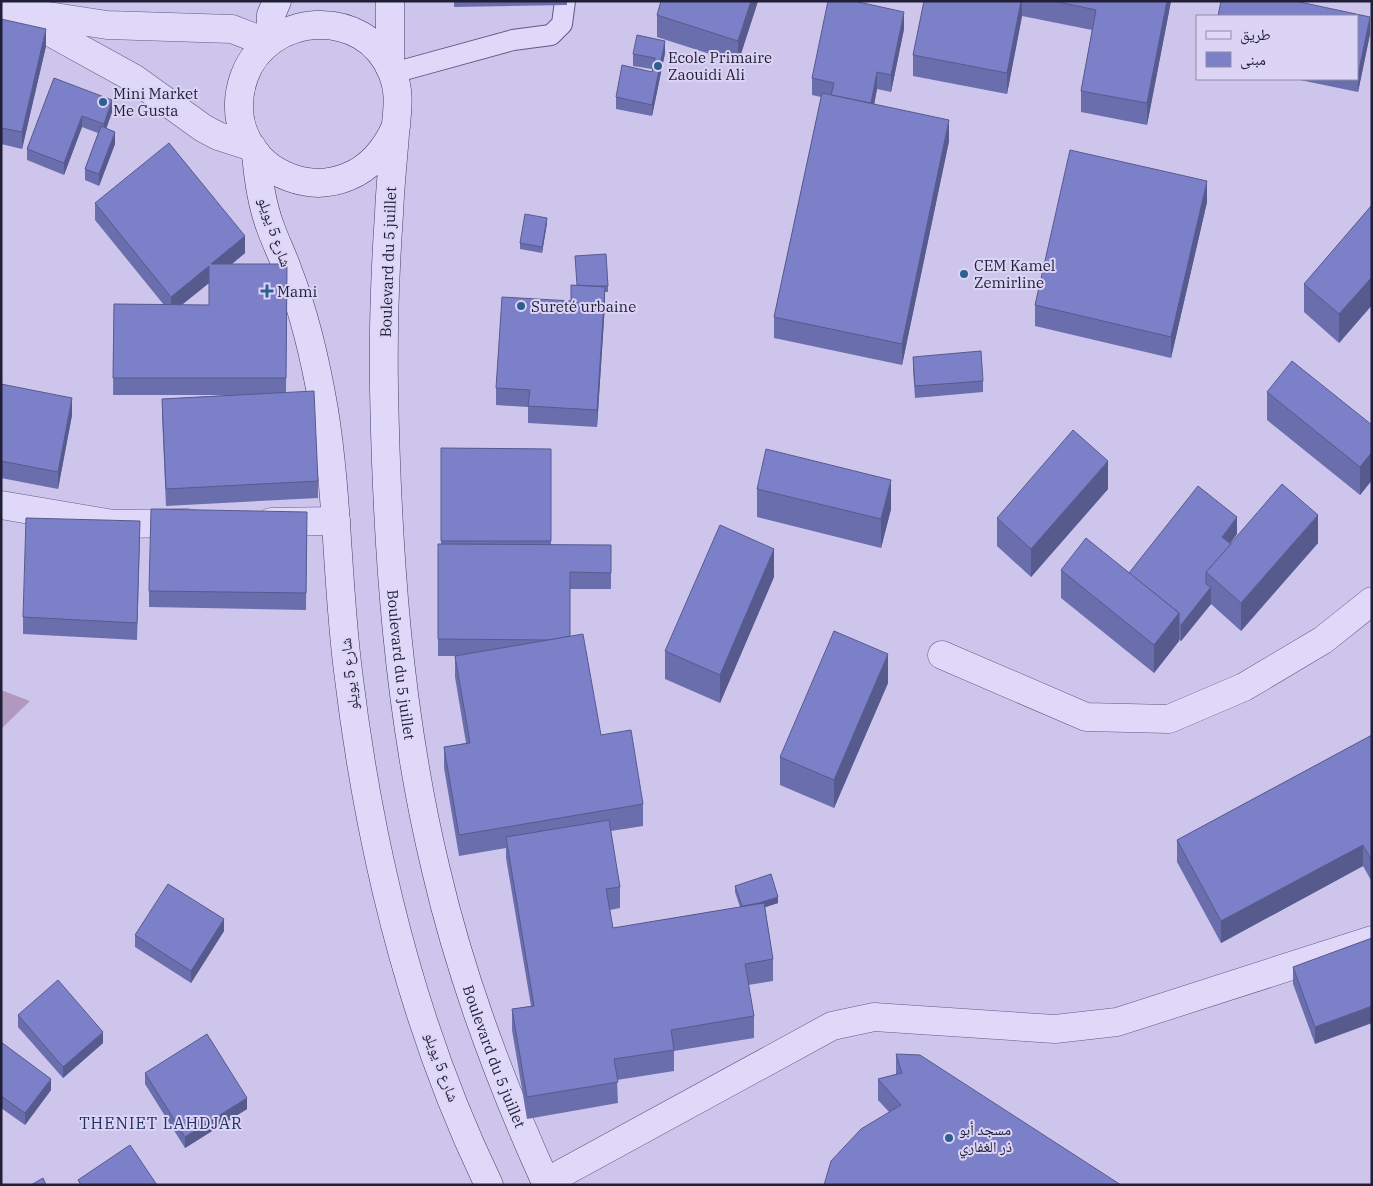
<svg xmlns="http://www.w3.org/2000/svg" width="1373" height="1186" font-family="'IBM Plex Serif','Noto Naskh Arabic',serif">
<rect width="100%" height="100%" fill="#cec5ed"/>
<polygon fill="#b198bf" points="1,690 30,701 1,729"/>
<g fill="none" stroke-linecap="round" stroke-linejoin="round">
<defs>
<polyline id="lane" points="393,73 513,40 551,35 562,24 565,1"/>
<g id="street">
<polyline points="1,5 135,79 203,128 218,136 252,147"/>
<polyline points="28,13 107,25 232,29 268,43"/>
<polyline points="1,505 113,524 188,523"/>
<polyline points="271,522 336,521"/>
<polyline points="942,655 1086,717 1169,719 1244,687 1323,640 1372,601"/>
<polyline points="546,1182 832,1026 874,1017 1055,1029 1117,1022 1372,940"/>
</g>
<g id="secondary">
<polyline points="390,1 390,67"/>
<polyline points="270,40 271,15 277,1"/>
<path id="s1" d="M396,126C350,232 211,174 244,77C267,12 365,5 392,72C401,93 397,112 395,134C393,161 390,187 389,214C385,272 383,330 384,389C387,550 398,713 436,870C461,978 501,1084 547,1185"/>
<path d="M256,153C258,178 261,202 270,226C275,241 283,256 288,271C305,315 316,363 324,410C338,497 337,585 348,671C369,846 412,1026 489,1185"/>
</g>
</defs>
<use href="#lane" stroke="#5e5b87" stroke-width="22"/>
<use href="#street" stroke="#5e5b87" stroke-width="29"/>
<use href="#secondary" stroke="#403f68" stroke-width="29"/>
<use href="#lane" stroke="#dfd8f8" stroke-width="20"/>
<use href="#street" stroke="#dfd8f8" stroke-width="28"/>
<use href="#secondary" stroke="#dfd8f8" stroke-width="28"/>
</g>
<g fill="#6b6ead" fill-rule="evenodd">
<polygon points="454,1 567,1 567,5 454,7"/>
<polygon points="758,1 738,63 657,37 657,15"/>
<polygon points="924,1 1171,1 1147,125 1081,112 1081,91 1092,30 1022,16 1007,94 913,76 913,55"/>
<polygon points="1357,16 1370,34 1358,92 1295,79 1357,79"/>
<polygon points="1,19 46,46 22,149 1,144"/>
<polygon points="904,29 891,92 877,89 874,104 949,141 902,365 774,338 774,317 821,97 812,95 812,78"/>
<polygon points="665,53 652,116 616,109 616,97 652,72 652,69 633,66 633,54"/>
<polygon points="54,78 112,112 106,129 115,144 99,186 85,180 85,169 98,133 82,127 64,175 27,160 27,149"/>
<polygon points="1207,202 1171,358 1035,326 1035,305"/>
<path d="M95,203L245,253L232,264H287L286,392L318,481V498L166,506L162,415V399L230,395H113L114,304L164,305L95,220ZM209,283V305H182Z"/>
<polygon points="1372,205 1372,305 1339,343 1304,312 1304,284"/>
<polygon points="547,223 542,253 520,249 520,243"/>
<polygon points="571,285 608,286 608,292 605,292 605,304 597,427 528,423 528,407 496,405 496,388 571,301"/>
<polygon points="913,357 983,381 983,392 915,398 913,369"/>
<polygon points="1,384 72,415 58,489 1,478"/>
<polygon points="1267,392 1372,425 1372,480 1360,495 1267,420"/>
<polygon points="441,448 551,449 551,545 611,545 611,589 570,589 570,636 601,735 643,804 643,826 611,831 620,887 620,908 610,910 613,928 740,907 735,892 735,886 778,903 765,907 773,959 773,981 748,985 754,1016 754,1038 674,1051 674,1071 617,1080 618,1103 527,1119 512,1030 512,1009 531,1006 506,858 506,848 459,856 444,768 444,747 466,743 455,677 455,656 438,656 438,544 441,544"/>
<polygon points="757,489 891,509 881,548 757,517"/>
<polygon points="1108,489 1031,577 997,546 997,518"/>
<polygon points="307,529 306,610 149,607 149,591"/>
<polygon points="1237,534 1230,543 1231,544 1318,543 1241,631 1211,604 1181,641 1179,640 1179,641 1154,673 1061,598 1061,570 1129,573"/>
<polygon points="140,537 137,640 23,634 23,617"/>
<polygon points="774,577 720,703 665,679 665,651"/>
<polygon points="888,683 834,808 780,785 780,757"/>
<polygon points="1372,735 1372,882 1363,866 1221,943 1177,862 1177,840"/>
<polygon points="224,931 191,983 135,947 135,935"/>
<polygon points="1372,938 1315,1044 1293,984 1293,967"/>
<polygon points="18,1015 103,1043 63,1078 18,1027"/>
<polygon points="1,1042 51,1090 25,1125 1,1108"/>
<polygon points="896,1054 1121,1185 889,1112 878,1100 878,1079 896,1074"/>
<polygon points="145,1073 247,1109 185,1148 145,1084"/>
</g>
<g fill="#575a8d">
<polygon points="751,1 758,1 738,63 738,41"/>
<polygon points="1021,1 1022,1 1022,16 1007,94 1007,73"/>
<polygon points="1167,1 1171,1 1147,125 1147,103"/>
<polygon points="904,12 904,29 891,92 891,75"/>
<polygon points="1370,17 1370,34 1358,92 1358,75"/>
<polygon points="46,29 46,46 22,149 22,132"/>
<polygon points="665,41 665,53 652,116 652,105"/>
<polygon points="877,72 877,89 871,121 871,104"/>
<polygon points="112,100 112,112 104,135 104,124"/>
<polygon points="82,116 82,127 64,175 64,163"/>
<polygon points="949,120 949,141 902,365 902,344"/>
<polygon points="115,132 115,144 99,186 99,174"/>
<polygon points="1207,181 1207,202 1171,358 1171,337"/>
<polygon points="547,218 547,223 542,253 542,247"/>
<polygon points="245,236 245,253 211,281 211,264"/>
<polygon points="209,266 209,283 171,313 171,297"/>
<polygon points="1372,277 1372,305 1339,343 1339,314"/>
<polygon points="605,287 605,304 597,427 597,410"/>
<polygon points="72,398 72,415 58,489 58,472"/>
<polygon points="1372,452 1372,480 1360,495 1360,467"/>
<polygon points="1108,461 1108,489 1031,577 1031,549"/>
<polygon points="891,480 891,509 881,548 881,519"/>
<polygon points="1318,515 1318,543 1241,631 1241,603"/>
<polygon points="1237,517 1237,534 1222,554 1222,537"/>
<polygon points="774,549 774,577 720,703 720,675"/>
<polygon points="1211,587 1211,604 1181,641 1181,625"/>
<polygon points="1179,613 1179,641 1154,673 1154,645"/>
<polygon points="888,654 888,683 834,808 834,780"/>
<polygon points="1363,845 1363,866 1221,943 1221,921"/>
<polygon points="778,897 778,903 742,915 742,909"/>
<polygon points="224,919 224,931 191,983 191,971"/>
<polygon points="1372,1006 1372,1023 1315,1044 1315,1027"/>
<polygon points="103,1032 103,1043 63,1078 63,1067"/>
<polygon points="51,1079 51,1090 25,1125 25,1113"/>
<polygon points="247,1098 247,1109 185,1148 185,1137"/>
</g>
<g fill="#7c80c9" stroke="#575a8d">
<polygon points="661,1 751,1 738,41 657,15"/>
<polygon points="828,1 854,1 904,12 891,75 877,72 871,103 831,95 834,83 812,78"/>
<polygon points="924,1 1021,1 1007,73 913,55"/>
<polygon points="1054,1 1167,1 1147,103 1081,91 1096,10"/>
<polygon points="1221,1 1295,1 1370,17 1358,75 1357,75 1357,16 1218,16"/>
<polygon points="1,19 46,29 22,132 1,128"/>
<polygon points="637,35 665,41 652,105 616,97 622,65 652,72 655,58 633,54"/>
<polygon points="54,78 112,100 104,124 82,116 64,163 27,149"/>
<polygon points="822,93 949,120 902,344 774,317"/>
<polygon points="101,126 115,132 99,174 85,169"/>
<polygon points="169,143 245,236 211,264 287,264 286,378 113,378 114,304 209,305 209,266 171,297 95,203"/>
<polygon points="1070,150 1207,181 1171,337 1035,305"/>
<polygon points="1372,205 1372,277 1339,314 1304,284"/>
<polygon points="525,214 547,218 542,247 520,243"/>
<polygon points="606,254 608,286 593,286 577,285 575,256"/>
<polygon points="571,285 605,287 597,410 528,406 530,390 496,388 502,297 571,301"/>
<polygon points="981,351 983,381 915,386 913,357"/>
<polygon points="1292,361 1372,425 1372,452 1360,467 1267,392"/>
<polygon points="1,384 72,398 58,472 1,461"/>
<polygon points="314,391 318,481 166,489 162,399"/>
<polygon points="1073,430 1108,461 1031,549 997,518"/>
<polygon points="441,448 551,449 551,541 441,541"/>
<polygon points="766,449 891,480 881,519 757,489"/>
<polygon points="1282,484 1318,515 1241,603 1206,572"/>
<polygon points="1198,486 1237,517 1222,537 1231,544 1206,572 1206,584 1211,587 1181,625 1179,623 1179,613 1129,573"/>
<polygon points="151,509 307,512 306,593 149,591"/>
<polygon points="26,518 140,521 137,623 23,617"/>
<polygon points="720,525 774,549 720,675 665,651"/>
<polygon points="1086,538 1179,613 1154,645 1061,570"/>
<polygon points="438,544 611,545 611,573 570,572 570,636 550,640 438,639"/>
<polygon points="834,631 888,654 834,780 780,757"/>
<polygon points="583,634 601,735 631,730 643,804 459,835 444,747 470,743 455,656"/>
<polygon points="1372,735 1372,861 1363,845 1221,921 1177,840"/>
<polygon points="609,820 620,887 606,889 613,928 764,903 773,959 745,964 754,1016 671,1030 674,1050 614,1059 618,1082 527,1097 512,1009 534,1006 506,837"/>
<polygon points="771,874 778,897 759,903 742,906 735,886"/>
<polygon points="168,884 224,919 191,971 135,935"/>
<polygon points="1372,938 1372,1006 1315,1027 1293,967"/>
<polygon points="58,980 103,1032 63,1067 18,1015"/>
<polygon points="207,1034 247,1098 185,1137 145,1073"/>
<polygon points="1,1042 51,1079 25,1113 1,1096"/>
<polygon points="896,1054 920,1055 1121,1185 824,1185 831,1161 861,1129 901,1105 878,1079 902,1073"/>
<polygon points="130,1145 157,1185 81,1185 78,1180"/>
<polygon points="43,1178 46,1185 31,1185"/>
</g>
<g fill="#2e5f93" stroke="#dcd4f4" stroke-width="2">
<circle cx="658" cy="66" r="5"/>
<circle cx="103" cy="102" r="5"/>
<circle cx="964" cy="274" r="5"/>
<path d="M264.5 283.5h5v5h5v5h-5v5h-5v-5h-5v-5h5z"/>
<circle cx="521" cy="306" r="5"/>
<circle cx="949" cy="1138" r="5"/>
</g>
<g text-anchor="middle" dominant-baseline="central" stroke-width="4" stroke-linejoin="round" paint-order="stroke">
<g font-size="15" fill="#1f1f37" stroke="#dcd4f4" text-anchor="start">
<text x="668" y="57">Ecole Primaire<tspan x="668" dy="17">Zaouidi Ali</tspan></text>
<text x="113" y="93">Mini Market<tspan x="113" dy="17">Me Gusta</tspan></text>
<text x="974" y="265">CEM Kamel<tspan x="974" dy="17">Zemirline</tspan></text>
<text x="277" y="291">Mami</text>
<text x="531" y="306">Sureté urbaine</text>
<text x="959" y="1129">مسجد أبو<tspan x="959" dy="17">ذر الغفاري</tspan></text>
</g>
<g font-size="15" fill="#1f1f37" stroke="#dcd4f4">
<text transform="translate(275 232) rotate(71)">شارع 5 يويلو</text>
<text transform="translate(388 262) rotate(-88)">Boulevard du 5 juillet</text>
<text stroke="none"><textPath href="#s1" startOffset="1038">Boulevard du 5 juillet</textPath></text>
<text transform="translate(349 674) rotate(-96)">شارع 5 يويلو</text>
<text stroke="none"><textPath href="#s1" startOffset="1442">Boulevard du 5 juillet</textPath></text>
<text transform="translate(442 1067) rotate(70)">شارع 5 يويلو</text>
</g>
<g font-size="16" letter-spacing="1" fill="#203162" stroke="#dcd4f4">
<text x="161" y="1123">THENIET LAHDJAR</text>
</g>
</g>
<rect width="1373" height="1186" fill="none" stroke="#1f1f37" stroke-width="5"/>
<rect x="1196" y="15" width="162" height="65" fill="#dcd4f4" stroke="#908ca8"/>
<rect x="1206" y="31" width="25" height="8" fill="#dfd8f8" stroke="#908ca8"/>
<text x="1240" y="40" font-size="15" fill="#1f1f37">طريق</text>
<rect x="1206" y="52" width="25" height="15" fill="#7c80c9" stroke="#908ca8"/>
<text x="1240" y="65" font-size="15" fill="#1f1f37">مبنى</text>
</svg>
